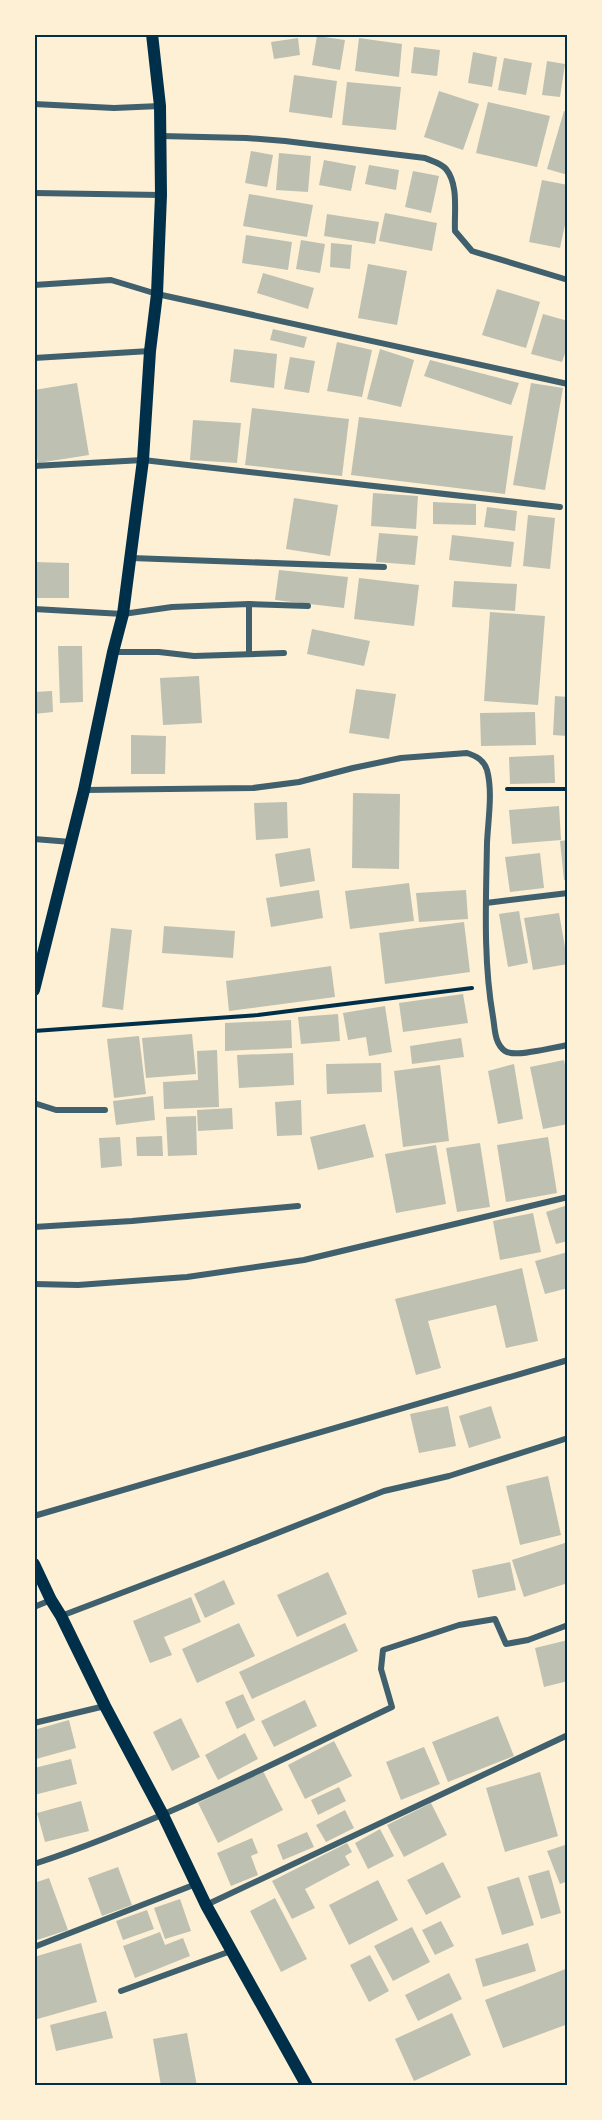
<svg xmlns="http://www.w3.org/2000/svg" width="602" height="2120" font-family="Roboto,sans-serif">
<rect width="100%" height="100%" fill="#fdf0d5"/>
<g fill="#bec0b2">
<polygon points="317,36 345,40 340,70 312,65"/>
<polygon points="298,38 300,55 274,59 271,42"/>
<polygon points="359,38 402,44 399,77 355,71"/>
<polygon points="414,47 440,50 437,76 411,73"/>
<polygon points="473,52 497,57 492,87 468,83"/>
<polygon points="504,58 532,63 526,95 498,90"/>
<polygon points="547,61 565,64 560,97 542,95"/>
<polygon points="294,75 337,81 332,118 289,112"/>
<polygon points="347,82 401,87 396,130 342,125"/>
<polygon points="439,91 479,104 463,150 424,137"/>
<polygon points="488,102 550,116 537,167 476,153"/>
<polygon points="564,111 568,112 568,175 547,169"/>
<polygon points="251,151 273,155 267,187 245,183"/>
<polygon points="279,153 311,156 308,192 276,190"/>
<polygon points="324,160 356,166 351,191 319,185"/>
<polygon points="369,165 399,170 396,190 365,184"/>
<polygon points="413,171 439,176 431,213 405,207"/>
<polygon points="542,180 568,185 568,211 560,248 529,242"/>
<polygon points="249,194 313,205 307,237 243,226"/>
<polygon points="385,213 437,223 432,251 379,241"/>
<polygon points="327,214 379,222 375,244 324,236"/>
<polygon points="246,235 292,242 288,270 242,263"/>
<polygon points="301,240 325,244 320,273 296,269"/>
<polygon points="331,243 352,245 350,269 330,267"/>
<polygon points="368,264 407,271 397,325 358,318"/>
<polygon points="263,273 314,288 308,309 257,293"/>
<polygon points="497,289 540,302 526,348 482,335"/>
<polygon points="543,314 568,321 568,345 562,362 531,354"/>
<polygon points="273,329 307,337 304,348 270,340"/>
<polygon points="337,342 372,350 362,397 327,391"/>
<polygon points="234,349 277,354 274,388 230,382"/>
<polygon points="380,349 414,360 401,407 367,399"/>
<polygon points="290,357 315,361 309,393 284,389"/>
<polygon points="430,360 519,383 511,405 424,376"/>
<polygon points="77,383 89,455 38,463 34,441 34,390"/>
<polygon points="531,383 563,388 545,490 513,485"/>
<polygon points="252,408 349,419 342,476 245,465"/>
<polygon points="359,417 513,436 505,494 351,475"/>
<polygon points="193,420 241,423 237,463 190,460"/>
<polygon points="373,493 418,496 416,529 371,526"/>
<polygon points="294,498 338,505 330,556 286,549"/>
<polygon points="433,502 476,504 476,525 433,524"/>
<polygon points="487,507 517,511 515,531 484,527"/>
<polygon points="528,515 555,518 550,569 523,566"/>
<polygon points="379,533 418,536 415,565 376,562"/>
<polygon points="452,535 514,542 511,567 449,560"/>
<polygon points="34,562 69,563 69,598 34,598"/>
<polygon points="279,570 348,577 344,608 275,600"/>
<polygon points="359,578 419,585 414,626 354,619"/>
<polygon points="454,581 517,584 515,611 452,607"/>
<polygon points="490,612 545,616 538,705 484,701"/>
<polygon points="312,629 370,641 364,666 307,654"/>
<polygon points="58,646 82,646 83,702 60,703"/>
<polygon points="199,676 202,723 163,725 160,678"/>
<polygon points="356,689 396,694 389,739 349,733"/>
<polygon points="52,691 53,712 34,714 34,692"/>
<polygon points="555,696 568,697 568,736 553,735"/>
<polygon points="535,712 536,745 481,746 480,713"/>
<polygon points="131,735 166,736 165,774 131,774"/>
<polygon points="554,755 555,783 510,784 509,757"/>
<polygon points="353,793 400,794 399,869 352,868"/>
<polygon points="287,802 288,838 256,840 254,803"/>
<polygon points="559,806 561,840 512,844 509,810"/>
<polygon points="568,840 568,880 564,880 560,841"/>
<polygon points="310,848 315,881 280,887 275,854"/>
<polygon points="540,853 544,888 510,892 505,857"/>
<polygon points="409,883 414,921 350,929 345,891"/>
<polygon points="319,890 323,918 271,927 266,898"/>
<polygon points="466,890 468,919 419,922 416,893"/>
<polygon points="519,911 528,963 508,967 499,914"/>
<polygon points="559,913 568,964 533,970 524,918"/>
<polygon points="464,922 470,972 385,984 379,933"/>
<polygon points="164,926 235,931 233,958 162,953"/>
<polygon points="111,928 132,930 123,1010 102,1007"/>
<polygon points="331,966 335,997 229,1011 226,981"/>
<polygon points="463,994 468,1023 403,1032 399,1003"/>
<polygon points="385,1006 392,1052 369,1056 366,1037 348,1040 343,1013"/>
<polygon points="338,1014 340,1041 301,1044 298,1017"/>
<polygon points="291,1020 292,1048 225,1051 225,1023"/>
<polygon points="192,1034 196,1074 146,1078 142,1038"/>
<polygon points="139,1036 146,1094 114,1098 107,1039"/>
<polygon points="461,1038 464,1057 412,1064 410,1046"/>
<polygon points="217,1050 219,1107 164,1109 163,1082 198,1080 197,1051"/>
<polygon points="293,1053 294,1085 239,1088 237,1055"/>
<polygon points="564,1060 568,1079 568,1124 543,1129 530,1067"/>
<polygon points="381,1063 382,1092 327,1094 326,1064"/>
<polygon points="514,1064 523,1119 498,1124 488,1071"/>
<polygon points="440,1065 449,1141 403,1147 394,1071"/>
<polygon points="153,1096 155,1120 116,1125 113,1101"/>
<polygon points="301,1100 302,1135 277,1136 275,1102"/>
<polygon points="232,1108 233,1129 198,1131 197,1110"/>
<polygon points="196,1116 197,1155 168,1156 166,1117"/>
<polygon points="365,1124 374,1157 318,1170 310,1137"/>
<polygon points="162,1136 163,1156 137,1156 136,1137"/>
<polygon points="120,1137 122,1166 101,1168 99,1138"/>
<polygon points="548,1137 557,1193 506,1202 497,1145"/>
<polygon points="480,1143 490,1207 457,1212 446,1148"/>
<polygon points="436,1145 446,1204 396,1213 385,1154"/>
<polygon points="568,1205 568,1241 556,1244 546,1212"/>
<polygon points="533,1213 541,1252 500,1260 493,1221"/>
<polygon points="568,1252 568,1288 545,1294 535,1261"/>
<polygon points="522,1268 538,1341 506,1348 496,1305 428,1321 441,1368 416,1375 395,1299"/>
<polygon points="448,1406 456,1446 419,1453 410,1414"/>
<polygon points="491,1406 501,1438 469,1448 459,1416"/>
<polygon points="548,1476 561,1535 520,1545 506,1486"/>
<polygon points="568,1542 568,1583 524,1597 512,1560"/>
<polygon points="510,1562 516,1590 478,1598 472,1570"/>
<polygon points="328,1572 347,1614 297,1637 277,1595"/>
<polygon points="224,1580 235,1604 205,1618 194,1594"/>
<polygon points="191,1597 201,1622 164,1637 172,1655 150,1663 133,1621"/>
<polygon points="239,1623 255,1656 197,1683 182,1649"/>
<polygon points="345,1623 358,1651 252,1699 239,1672"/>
<polygon points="568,1640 568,1681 544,1687 535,1648"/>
<polygon points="243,1694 255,1720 237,1729 225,1702"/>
<polygon points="305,1700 317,1726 274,1747 261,1721"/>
<polygon points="498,1716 514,1756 448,1782 432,1742"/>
<polygon points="181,1718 200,1757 172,1771 153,1732"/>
<polygon points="69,1720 76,1748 36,1759 34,1730"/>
<polygon points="245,1733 258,1759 218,1780 205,1755"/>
<polygon points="334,1741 352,1776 305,1799 288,1765"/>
<polygon points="424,1747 440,1784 401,1800 386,1762"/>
<polygon points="71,1759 77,1784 34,1795 34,1768"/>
<polygon points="263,1771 283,1810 218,1843 198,1803"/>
<polygon points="540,1772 558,1836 505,1852 486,1788"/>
<polygon points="339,1787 346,1801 318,1815 311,1800"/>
<polygon points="81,1801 89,1831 45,1842 37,1813"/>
<polygon points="431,1803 447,1835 404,1857 387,1825"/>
<polygon points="345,1810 354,1828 326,1842 316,1825"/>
<polygon points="380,1829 394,1856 368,1869 355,1843"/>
<polygon points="307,1832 314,1847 283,1860 277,1845"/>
<polygon points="252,1838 258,1853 251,1856 258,1875 231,1886 217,1853"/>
<polygon points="347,1843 352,1852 345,1856 350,1865 305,1889 315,1908 292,1919 272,1881"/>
<polygon points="568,1844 568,1881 560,1884 547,1851"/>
<polygon points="443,1862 461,1897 426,1915 407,1880"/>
<polygon points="118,1867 132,1905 102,1916 88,1878"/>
<polygon points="549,1870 561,1913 541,1919 528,1876"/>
<polygon points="519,1877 534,1925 502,1935 487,1887"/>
<polygon points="49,1878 68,1930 34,1941 34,1904 36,1903 34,1883"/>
<polygon points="378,1880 398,1920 349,1945 329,1905"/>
<polygon points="275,1898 307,1959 281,1972 250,1911"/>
<polygon points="180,1899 191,1931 165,1939 154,1908"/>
<polygon points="147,1910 154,1929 123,1940 116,1921"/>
<polygon points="441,1921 454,1946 435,1955 422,1930"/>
<polygon points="412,1927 430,1962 393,1981 374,1946"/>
<polygon points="160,1932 165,1945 183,1938 190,1956 135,1978 123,1946"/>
<polygon points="81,1943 97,2002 34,2020 34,1957"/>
<polygon points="528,1943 536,1971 483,1987 475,1959"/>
<polygon points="370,1955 389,1991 369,2002 350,1965"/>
<polygon points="568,1968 568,2024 503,2048 485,2000"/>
<polygon points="449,1973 462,1999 418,2021 405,1995"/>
<polygon points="106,2011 113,2038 56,2051 50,2025"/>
<polygon points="452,2013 471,2055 414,2081 395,2039"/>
<polygon points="187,2033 197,2086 161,2086 153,2039"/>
</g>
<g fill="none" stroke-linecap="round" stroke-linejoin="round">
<g stroke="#003049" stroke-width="4">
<polyline points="507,789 568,789"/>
<polyline points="34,1031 258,1015 472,988"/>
</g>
<g stroke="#3f606c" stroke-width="6">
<polyline points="34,104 114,108 160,106"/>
<path d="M160,136L246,138L285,141L425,158C432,161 441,163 446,169C459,185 454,212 455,231L472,251L568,280"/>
<polyline points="34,193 161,195"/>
<polyline points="34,285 111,280 157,294 568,384"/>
<polyline points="34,358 150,351"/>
<polyline points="34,466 143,460 560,507"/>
<polyline points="131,558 384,567"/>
<polyline points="249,604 249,653"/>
<polyline points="34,609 123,614 172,607 249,604 308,606"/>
<polyline points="114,652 159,652 194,656 284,653"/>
<path d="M84,790L253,788L299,782L353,768L401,758L467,753C476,756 484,760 487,770C493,792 488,820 487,843C486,901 483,960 493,1017C495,1028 494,1043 505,1051C515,1058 554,1047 568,1045"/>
<polyline points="34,839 71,842"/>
<polyline points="486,903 568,893"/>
<polyline points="34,1103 56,1110 105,1110"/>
<polyline points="34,1227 132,1221 298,1206"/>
<polyline points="34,1284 78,1285 187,1277 304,1260 568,1197"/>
<polyline points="34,1516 568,1360"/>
<polyline points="34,1607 51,1600"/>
<polyline points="61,1616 229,1552 384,1491 449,1476 568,1438"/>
<polyline points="34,1723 105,1706"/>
<path d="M34,1864C158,1823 274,1763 392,1707L381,1669L383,1650L459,1625L495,1619L506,1644L528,1640L568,1625"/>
<polyline points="206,1905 568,1735"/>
<polyline points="34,1947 196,1884"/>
<polyline points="121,1991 231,1951"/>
</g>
<g stroke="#003049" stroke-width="12">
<polyline points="34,990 84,790 113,652 123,614 143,460 150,351 157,294 161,195 160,106 152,34"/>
<polyline points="34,1564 51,1600 61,1616 105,1706 163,1815 206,1905 307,2086"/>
</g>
</g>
<rect width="602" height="2120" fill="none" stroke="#fdf0d5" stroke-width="72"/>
<rect x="36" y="36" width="530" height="2048" fill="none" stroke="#003049" stroke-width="2"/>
</svg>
